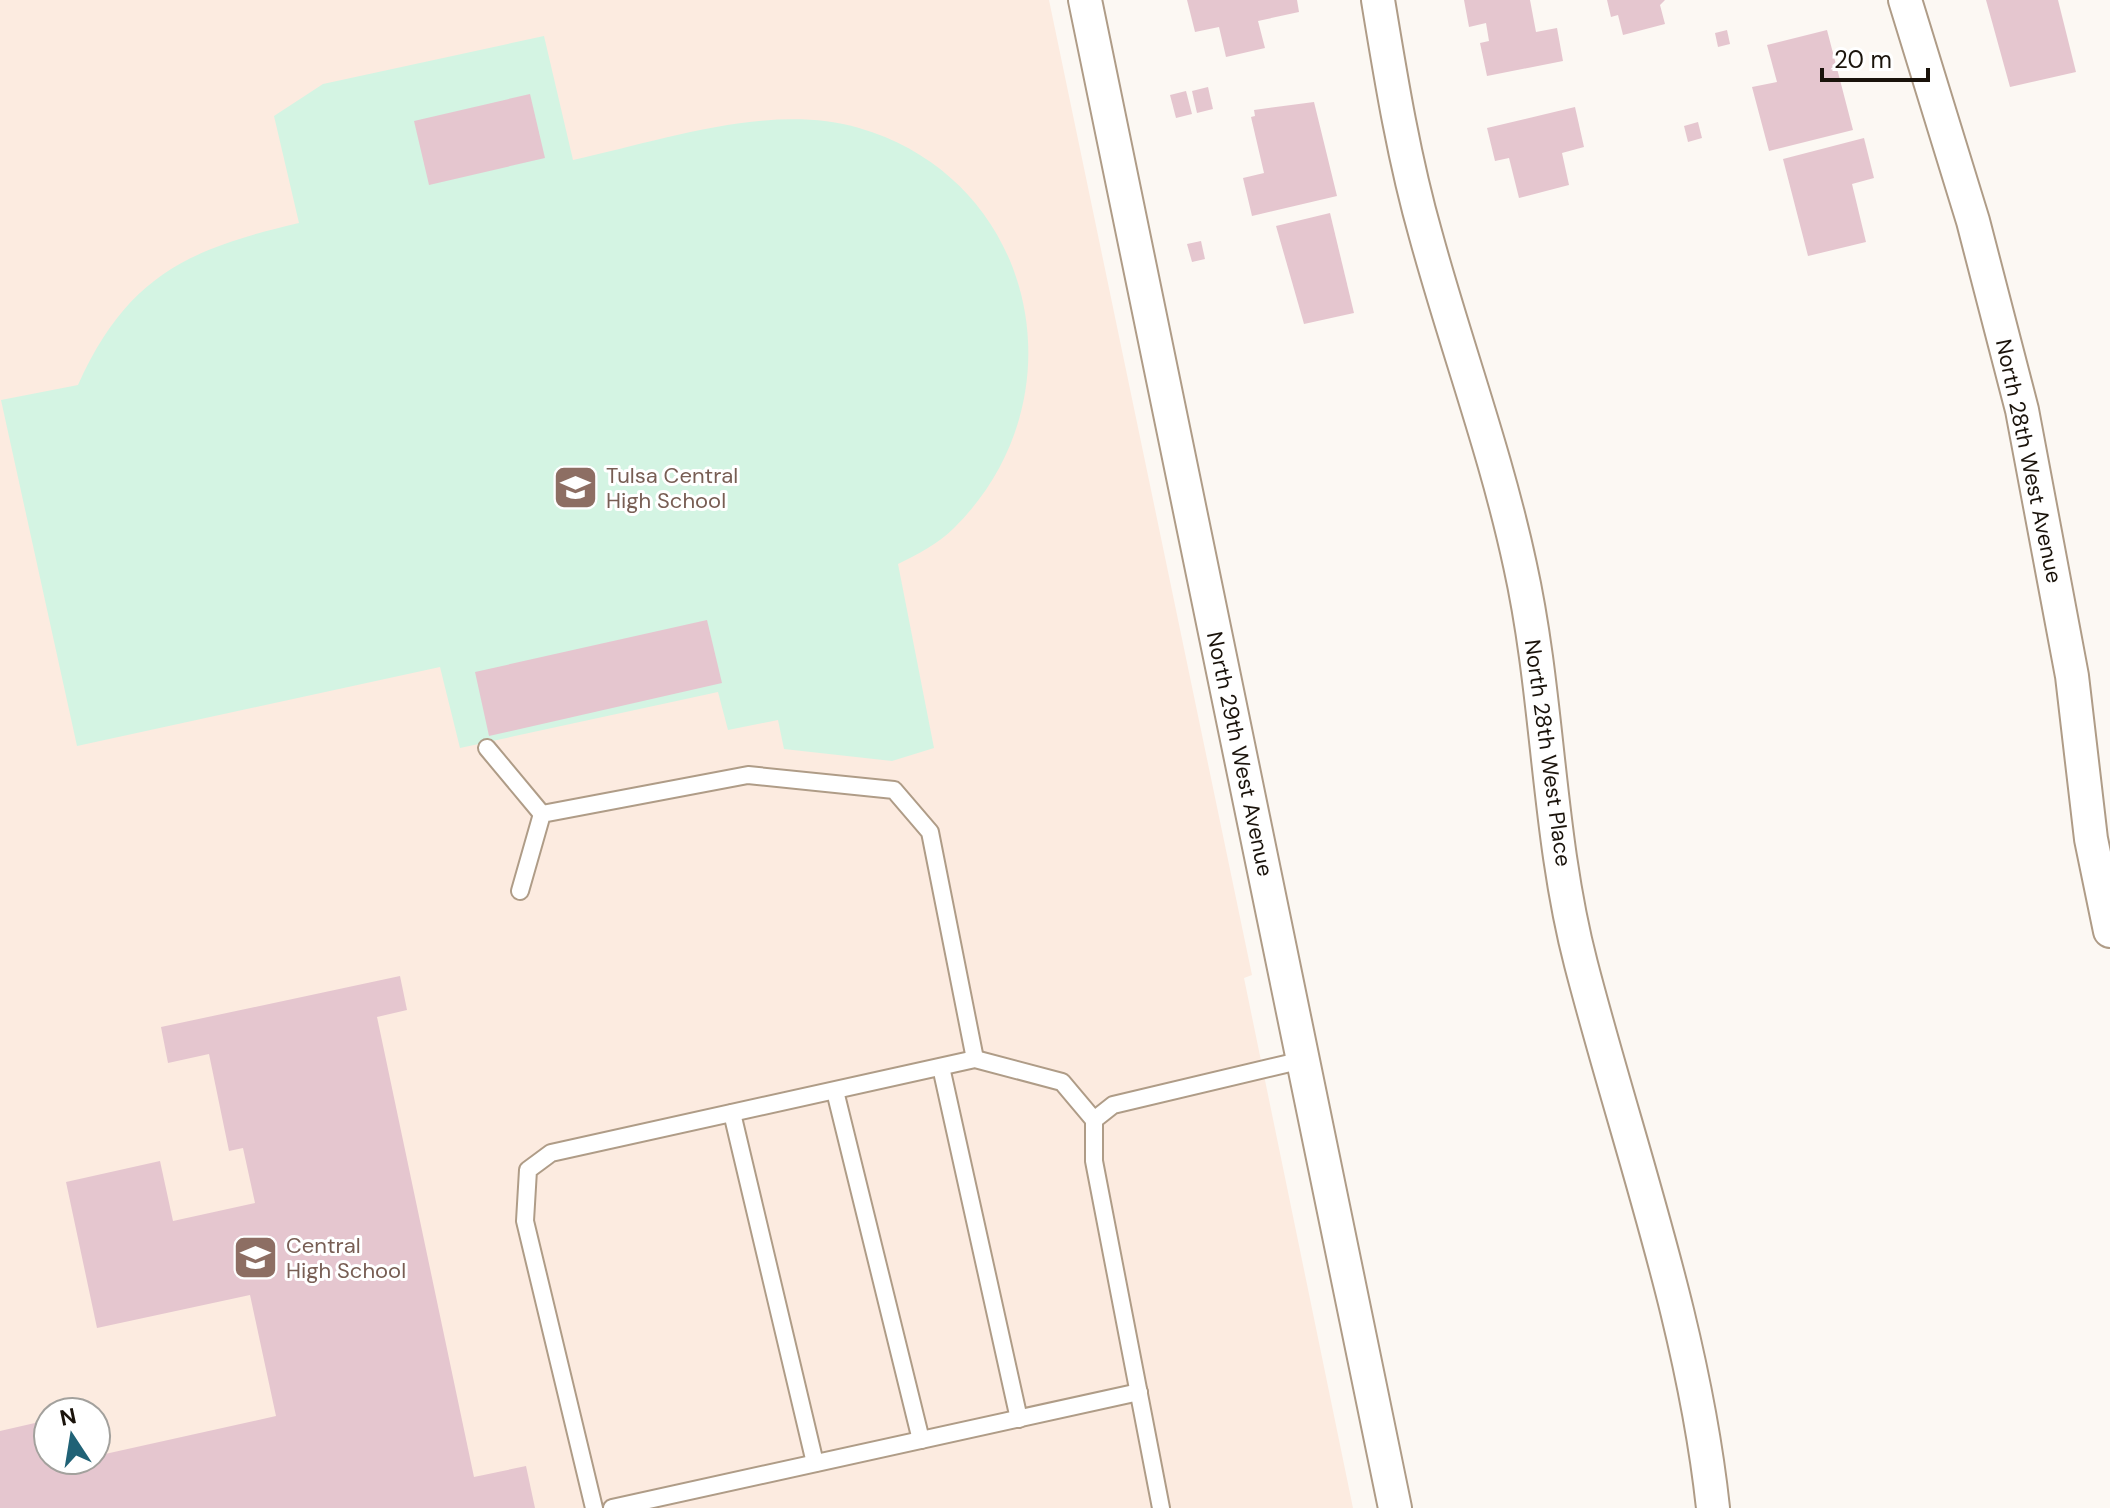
<svg xmlns="http://www.w3.org/2000/svg" width="2110" height="1508" font-family="'DM Sans',sans-serif">
<rect width="100%" height="100%" fill="#fcf8f3"/>
<path fill="#fcebe0" fill-rule="evenodd" d="M0,0H1049L1252,975L1244,978L1353,1508H0ZM48,1412H96V1460H48Z"/>
<path fill="#d4f4e3" d="M544,36L573,160C661,141 770,102 859,128C1038,180 1084,400 954,528C938,544 918,554 898,564L934,748L892,761L784,749L778,720L728,730L718,692L460,748L440,667L77,746L1,400L78,385C127,276 188,249 299,223L274,116L323,84Z"/>
<g fill="#e5c6cf">
<polygon points="1187,0 1297,0 1299,12 1258,21 1265,48 1226,57 1219,27 1195,32"/>
<polygon points="1464,0 1530,0 1536,32 1557,28 1563,61 1487,76 1480,43 1489,41 1486,23 1469,27"/>
<polygon points="1607,0 1665,0 1660,5 1665,24 1623,35 1618,15 1611,17"/>
<polygon points="1986,0 2058,0 2076,72 2010,87"/>
<polygon points="1727,30 1730,44 1718,47 1715,33"/>
<polygon points="1827,30 1853,130 1769,151 1752,87 1777,82 1767,45"/>
<polygon points="1208,87 1213,109 1197,113 1192,91"/>
<polygon points="1186,91 1192,114 1176,118 1170,95"/>
<polygon points="530,94 545,158 429,185 414,121"/>
<polygon points="1314,102 1337,196 1252,216 1243,178 1264,173 1251,117 1255,116 1254,110"/>
<polygon points="1575,107 1584,147 1562,153 1569,185 1519,198 1509,158 1495,161 1487,128"/>
<polygon points="1698,122 1702,138 1688,142 1684,126"/>
<polygon points="1864,138 1874,178 1852,184 1866,242 1808,256 1783,159"/>
<polygon points="1330,213 1354,313 1304,324 1276,226"/>
<polygon points="1201,241 1205,259 1192,262 1187,244"/>
<polygon points="707,620 722,683 489,736 475,672"/>
<polygon points="400,976 407,1010 377,1017 474,1477 526,1466 535,1508 0,1508 0,1431 48,1420 48,1460 96,1460 96,1456 276,1416 250,1295 97,1328 66,1182 160,1161 173,1221 255,1203 243,1148 229,1151 209,1054 168,1063 161,1027"/>
</g>
<g fill="none" stroke-linecap="round" stroke-linejoin="round">
<defs>
<g id="lane">
<polyline points="487,748 542,814"/>
<polyline points="520,891 542,814 748,775 894,790 930,832 975,1059"/>
<polyline points="941,1067 1019,1419"/>
<polyline points="835,1091 921,1440"/>
<polyline points="732,1113 815,1463"/>
<polyline points="594,1508 525,1221 528,1170 551,1153 975,1059 1062,1082 1094,1120"/>
<polyline points="612,1508 1139,1392"/>
<polyline points="1161,1508 1094,1161 1094,1120 1113,1105 1303,1060"/>
</g>
<g id="street">
<polyline points="1085,0 1395,1508"/>
<path d="M1378,0C1391,79 1404,159 1426,236C1456,346 1496,453 1520,565C1549,696 1547,834 1581,964C1628,1145 1693,1322 1713,1508"/>
<polyline points="1905,0 1973,221 2022,410 2072,676 2091,839 2110,931"/>
</g>
</defs>
<use href="#lane" stroke="#af9c87" stroke-width="20"/>
<use href="#street" stroke="#af9c87" stroke-width="36"/>
<use href="#lane" stroke="#fff" stroke-width="16"/>
<use href="#street" stroke="#fff" stroke-width="32"/>
</g>
<defs>
<symbol id="school-square" viewBox="-11 -11 22 22"><rect x="-9" y="-9" width="18" height="18" rx="4" fill="#8d6e63" stroke="#fff"/><path d="M0-5L7-2L0 1L-7-2ZM-4 1L0 2.5L4 1V4Q0 6-4 4Z" fill="#fff"/></symbol>
</defs>
<g fill-rule="evenodd">
<use href="#school-square" x="550" y="462" width="51" height="51"/>
<use href="#school-square" x="230" y="1232" width="51" height="51"/>
</g>
<g text-anchor="middle" dominant-baseline="central" stroke-width="6" stroke-linejoin="round" paint-order="stroke">
<g font-size="22" fill="#1a130b" stroke="#fff">
<text transform="translate(2029 461) rotate(78)">North 28th West Avenue</text>
<text transform="translate(1548 753) rotate(82)">North 28th West Place</text>
<text transform="translate(1240 754) rotate(78)">North 29th West Avenue</text>
</g>
<g font-size="22" fill="#785e54" stroke="#fff" text-anchor="start">
<text x="606" y="475">Tulsa Central<tspan x="606" dy="25">High School</tspan></text>
<text x="286" y="1245">Central<tspan x="286" dy="25">High School</tspan></text>
</g>
</g>
<g transform="translate(72 1436) rotate(348)"><circle r="38" fill="#ffffff" stroke="#a3a19d" stroke-width="2"/>
<path d="M0-6L14 30L0 20L-14 30Z" fill="#206276"/>
<text y="-12" font-size="22" font-weight="bold" text-anchor="middle" fill="#1a130b">N</text>
</g>
<path d="M1822 68v12h106v-12" fill="none" stroke="#1a130b" stroke-width="4"/>
<text x="1834" y="68" font-size="24" fill="#1a130b" stroke="#ffffff" stroke-width="6" paint-order="stroke">20 m</text>
</svg>
